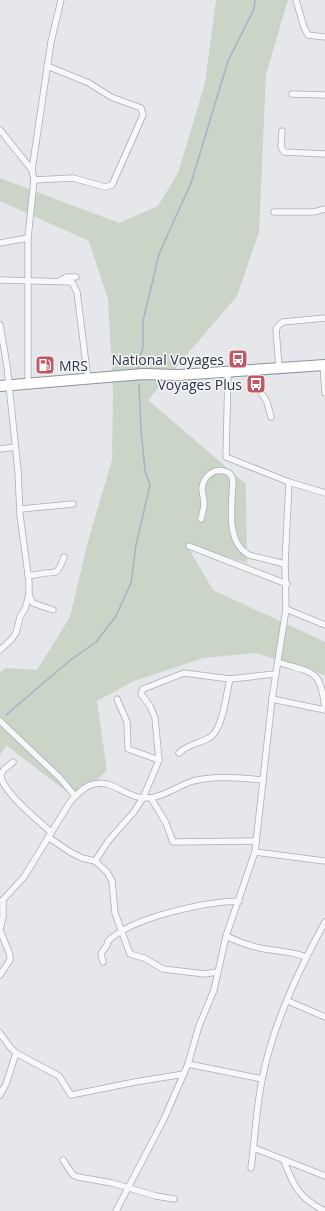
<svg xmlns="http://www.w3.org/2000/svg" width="325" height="1211" font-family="'Open Sans',sans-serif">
<rect width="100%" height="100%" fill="#e5e7eb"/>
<polygon fill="#cad4c7" points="216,0 288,0 266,74 259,232 237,296 148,400 246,484 247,563 186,544 213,590 325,642 325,675 256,653 203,658 134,681 97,701 107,771 75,798 6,745 0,755 0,672 6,668 37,670 70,617 87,545 112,460 113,392 108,299 89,241 0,201 0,178 119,223 158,206 178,173 205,83"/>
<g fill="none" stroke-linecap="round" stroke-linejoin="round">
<g stroke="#a4b4c7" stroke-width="1.5">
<polyline points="137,369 143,347 143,321 159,254 191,183 228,61 254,9 255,0"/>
<polyline points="6,715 68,662 96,642 116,616 131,583 136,545 150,485 145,471 141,430 139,384"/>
</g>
<defs>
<g id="street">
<polyline points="296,0 304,27 308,35 325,37"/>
<polyline points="292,94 325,95"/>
<polyline points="0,130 32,170 34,180 28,238 28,384"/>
<polyline points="282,131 281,147 284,152 325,154"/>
<polyline points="32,170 51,42 61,0"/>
<polyline points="34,180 73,178 105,187 112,185 143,115 141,108 111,97 89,83 47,66"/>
<polyline points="274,212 314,212 325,209"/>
<polyline points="0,243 28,238"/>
<polyline points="0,280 72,282 77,292 88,380"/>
<polyline points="61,280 66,277 76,277"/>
<polyline points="0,325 7,366 18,471 20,515 29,582 29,595 25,609 20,617 16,633 11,640 0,650"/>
<polyline points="323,365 325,393"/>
<polyline points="279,368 276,329 279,325 283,322 325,318"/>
<polyline points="257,370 256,384 267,402 271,417"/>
<polyline points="228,372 226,457 289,482 325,493"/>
<polyline points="0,449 15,447"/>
<polyline points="21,509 73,504"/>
<path d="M201,519C202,514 204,509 204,504C204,498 202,493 202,488C204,475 215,467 227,472C231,473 232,477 233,481C232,504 225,542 249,555L285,564"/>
<polyline points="189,546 287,584"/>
<path d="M28,575C34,576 38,574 44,573C59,573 58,572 64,557"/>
<polyline points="29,595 33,603 53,610"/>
<polyline points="286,609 325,625"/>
<path d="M278,662C314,674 321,668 325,710"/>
<polyline points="117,699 127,722 128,749 159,760"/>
<polyline points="272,699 325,710"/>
<polyline points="0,721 60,778 75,796"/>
<path d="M179,753C188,744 198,744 209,738C223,731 226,694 230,679"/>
<path d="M13,762C9,766 2,769 1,775C0,790 40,822 51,832"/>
<polyline points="151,798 166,823 173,842 256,841"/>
<polyline points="48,837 70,852 82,858 95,861 107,872 112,881 115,913 130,954 144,958 163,969 205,974 217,972"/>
<polyline points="255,852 325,861"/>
<polyline points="95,861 109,840 133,813 143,798 159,760 155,718 150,706 141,694 143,689 184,673 230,679 275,674"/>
<path d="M0,903L24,877L70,802C76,795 84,786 94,784C112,779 127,798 144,798C161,799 177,786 193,781C216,775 240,778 263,780"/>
<path d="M226,936C240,943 256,948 272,950C285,952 294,952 306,957"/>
<path d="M103,962L101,954C103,949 108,947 108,941C133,917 204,902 239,901"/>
<polyline points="0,975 10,960 10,955 0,930 3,917 3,900"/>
<polyline points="288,1001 325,1017"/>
<polyline points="0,1033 10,1047 16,1053 59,1076 71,1095 135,1082 184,1074"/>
<polyline points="188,1064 262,1079"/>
<polyline points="0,1095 6,1084 16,1053"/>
<polyline points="254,1148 325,1176"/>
<polyline points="63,1160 73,1175 78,1177 112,1183 156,1196 174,1199"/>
<path d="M284,1161C294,1187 299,1198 325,1211"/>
<path d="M251,1168C255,1139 256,1109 262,1080C272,1027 299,969 325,922"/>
<polyline points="116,1211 164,1119 188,1064 199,1026 214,990 226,936 255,852 272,699 286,609 285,564 289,482"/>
</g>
<polyline id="highway" points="0,386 143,374 179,375 325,365"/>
</defs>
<use href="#street" stroke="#aaaeb5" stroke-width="7"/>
<use href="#highway" stroke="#8d94a0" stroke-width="12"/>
<use href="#street" stroke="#f7f8f9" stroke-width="5.5"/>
<use href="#highway" stroke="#fff" stroke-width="10"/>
</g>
<defs>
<symbol id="bus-square" viewBox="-11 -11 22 22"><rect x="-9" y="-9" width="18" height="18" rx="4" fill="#c25865" stroke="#f4f6f8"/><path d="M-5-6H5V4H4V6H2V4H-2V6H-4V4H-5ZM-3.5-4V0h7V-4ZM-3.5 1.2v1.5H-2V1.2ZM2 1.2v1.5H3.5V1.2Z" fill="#fff"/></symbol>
<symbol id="fuel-square" viewBox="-11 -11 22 22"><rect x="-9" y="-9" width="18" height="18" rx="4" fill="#c25865" stroke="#f4f6f8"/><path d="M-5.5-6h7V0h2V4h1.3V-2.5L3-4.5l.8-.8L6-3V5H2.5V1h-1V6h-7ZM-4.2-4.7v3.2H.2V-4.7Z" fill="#fff"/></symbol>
</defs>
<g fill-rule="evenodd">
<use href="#bus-square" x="227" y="348" width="22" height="22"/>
<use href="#fuel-square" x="34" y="354" width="22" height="22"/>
<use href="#bus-square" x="245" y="373" width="22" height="22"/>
</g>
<g text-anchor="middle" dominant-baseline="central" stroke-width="3" stroke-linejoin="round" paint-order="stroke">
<g font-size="14" fill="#2e3442" stroke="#f4f6f8" text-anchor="end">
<text x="224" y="359">National Voyages</text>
<text x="59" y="365" text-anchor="start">MRS</text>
<text x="242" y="384">Voyages Plus</text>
</g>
</g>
</svg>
